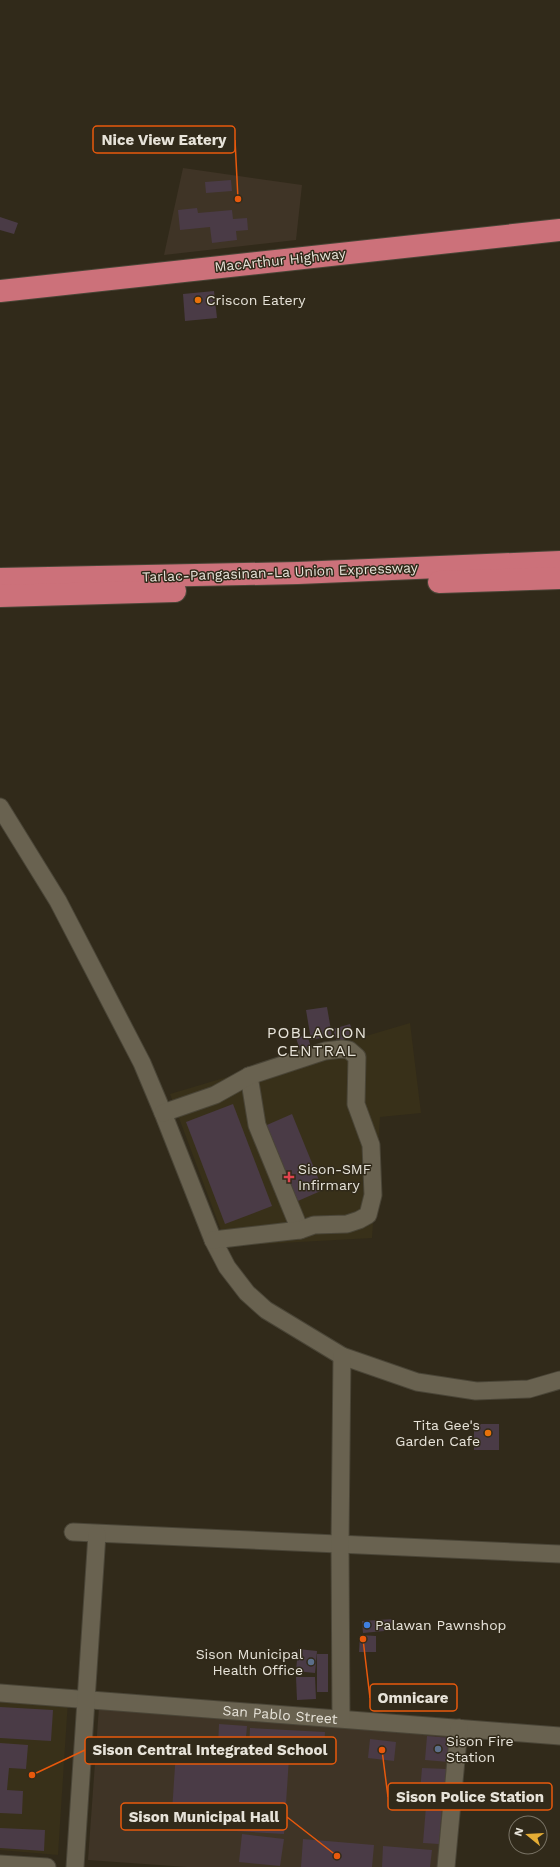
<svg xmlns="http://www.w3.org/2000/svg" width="560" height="1867" font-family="'Work Sans',sans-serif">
<rect width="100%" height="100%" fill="#312a1a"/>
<g fill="#3f3426">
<polygon points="183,168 302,185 296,240 164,255"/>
<polygon points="99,1707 454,1735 441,1867 187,1867 88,1860"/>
</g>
<g fill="#383019">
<polygon points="410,1023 421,1113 380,1117 372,1238 227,1246 170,1094"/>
<polygon points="0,1694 68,1701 58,1855 0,1850"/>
</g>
<g fill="#4a3b46">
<polygon points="231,180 232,191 206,193 205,182"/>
<polygon points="197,208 198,213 232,210 233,219 247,218 248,230 236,231 237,240 212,243 210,227 180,230 178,210"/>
<polygon points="0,217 18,223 14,234 0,230"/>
<polygon points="214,291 217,318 185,321 183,294"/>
<polygon points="327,1007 332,1036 311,1040 306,1010"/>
<polygon points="350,1024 354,1036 337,1042 333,1029"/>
<polygon points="307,1035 311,1047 300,1050 296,1038"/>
<polygon points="233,1104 272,1206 225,1224 186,1122"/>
<polygon points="292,1114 323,1190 291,1204 260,1128"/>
<rect x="474" y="1424" width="25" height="26"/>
<polygon points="394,1619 395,1630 363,1633 362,1621"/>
<polygon points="360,1635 376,1636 376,1652 359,1652"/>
<polygon points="298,1649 317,1651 315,1673 296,1671"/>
<rect x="317" y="1654" width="11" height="38"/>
<polygon points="296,1677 315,1677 316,1699 297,1700"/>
<polygon points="0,1707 53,1710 51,1741 0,1738"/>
<polygon points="219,1724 247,1726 245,1749 218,1748"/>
<polygon points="250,1728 325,1732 324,1750 249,1746"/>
<polygon points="427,1736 451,1738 449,1762 425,1760"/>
<polygon points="370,1739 396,1742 394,1761 368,1758"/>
<polygon points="0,1743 28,1745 26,1769 9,1768 7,1790 23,1791 22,1814 0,1813"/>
<polygon points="176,1751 289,1758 284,1834 171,1827"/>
<polygon points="422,1768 447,1769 445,1793 420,1792"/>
<polygon points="427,1794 443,1795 439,1844 423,1843"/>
<polygon points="0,1828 45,1830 44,1851 0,1848"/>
<polygon points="242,1834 284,1839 280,1866 239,1862"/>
<polygon points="303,1839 374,1845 372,1867 301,1867"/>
<polygon points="383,1846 432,1850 430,1867 382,1867"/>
</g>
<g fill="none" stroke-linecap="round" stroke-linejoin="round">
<defs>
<g id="minor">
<polyline points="0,807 58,901 142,1063 163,1113 213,1240 227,1267 247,1293 266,1310 342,1356 417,1382 476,1391 529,1389 560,1380"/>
<polyline points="249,1076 257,1125 300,1230"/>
<polyline points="163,1113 215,1095 249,1076 325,1051 342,1049 349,1050 357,1057 356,1104 371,1145 373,1195 368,1215 359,1220 347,1224 314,1225 300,1230 213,1240"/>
<polyline points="73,1532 560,1554"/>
<path id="s1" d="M0,1693L560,1736"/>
<polyline points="341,1718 340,1544 342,1356"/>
<polyline points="0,1864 47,1867"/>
<polyline points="75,1867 97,1534"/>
<polyline points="446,1867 459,1728"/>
</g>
<g id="highway">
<polyline points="0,291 560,230"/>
<polyline points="0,579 298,573 560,562"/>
<polyline points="439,582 560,578"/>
<polyline points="0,596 175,591"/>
</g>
</defs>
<use href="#minor" stroke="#4a4537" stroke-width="19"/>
<use href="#highway" stroke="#4a4537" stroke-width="24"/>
<use href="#minor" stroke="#696250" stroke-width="17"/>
<use href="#highway" stroke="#cc717a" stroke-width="22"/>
</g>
<g fill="#e8710a" stroke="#312a1a" stroke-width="1.5">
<circle cx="198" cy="300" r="4"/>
<circle cx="488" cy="1433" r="4"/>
</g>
<path fill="#e0444e" stroke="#312a1a" stroke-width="1.5" d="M287 1171h4v4h4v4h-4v4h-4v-4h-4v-4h4z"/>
<circle fill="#3f7fe0" stroke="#312a1a" stroke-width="1.5" cx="367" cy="1625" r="4"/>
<g fill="#5c6f8a" stroke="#312a1a" stroke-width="1.5">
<circle cx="311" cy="1662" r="4"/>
<circle cx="438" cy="1749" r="4"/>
</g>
<g text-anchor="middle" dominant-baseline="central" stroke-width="3" stroke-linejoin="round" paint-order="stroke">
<g font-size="14" fill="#e7e3d9" stroke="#312a1a">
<text transform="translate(280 260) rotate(-6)">MacArthur Highway</text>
<text transform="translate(280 572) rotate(-2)">Tarlac-Pangasinan-La Union Expressway</text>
<text stroke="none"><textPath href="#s1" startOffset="281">San Pablo Street</textPath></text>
</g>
<g font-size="14" fill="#e7e3d9" stroke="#312a1a" text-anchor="start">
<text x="206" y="300">Criscon Eatery</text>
<text x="298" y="1169">Sison-SMF<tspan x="298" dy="16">Infirmary</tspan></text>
<text x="480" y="1425" text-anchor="end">Tita Gee's<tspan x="480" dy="16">Garden Cafe</tspan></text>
<text x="375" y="1625">Palawan Pawnshop</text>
<text x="303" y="1654" text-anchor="end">Sison Municipal<tspan x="303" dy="16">Health Office</tspan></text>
<text x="446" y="1741">Sison Fire<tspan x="446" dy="16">Station</tspan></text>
</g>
<g font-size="16" letter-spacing="1" fill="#e7e3d9" stroke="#312a1a">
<text x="317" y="1032">POBLACION<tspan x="317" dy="18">CENTRAL</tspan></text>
</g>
</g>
<path fill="none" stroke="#e8590c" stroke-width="1.5" d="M238 199L235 140M363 1639L370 1698M32 1775L85 1750M382 1750L388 1797M337 1856L287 1817"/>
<g fill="#e8590c" stroke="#312a1a" stroke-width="1.5">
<circle cx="238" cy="199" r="4"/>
<circle cx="363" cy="1639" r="4"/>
<circle cx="32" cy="1775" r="4"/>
<circle cx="382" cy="1750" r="4"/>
<circle cx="337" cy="1856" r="4"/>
</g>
<g fill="#312a1a" stroke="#e8590c" stroke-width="1.5">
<rect x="93" y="126" width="142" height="27" rx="4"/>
<rect x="370" y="1684" width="87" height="27" rx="4"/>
<rect x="85" y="1737" width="251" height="27" rx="4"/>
<rect x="388" y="1783" width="164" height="27" rx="4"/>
<rect x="121" y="1803" width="166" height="27" rx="4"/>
</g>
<g font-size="15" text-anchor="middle" font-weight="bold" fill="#e7e3d9">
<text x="164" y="145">Nice View Eatery</text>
<text x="413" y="1703">Omnicare</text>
<text x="210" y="1755">Sison Central Integrated School</text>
<text x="470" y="1802">Sison Police Station</text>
<text x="204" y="1822">Sison Municipal Hall</text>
</g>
<g transform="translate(528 1835) rotate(288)"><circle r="19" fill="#312a1a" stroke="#7a7466"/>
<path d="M0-3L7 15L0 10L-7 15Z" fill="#e5ad35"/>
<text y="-6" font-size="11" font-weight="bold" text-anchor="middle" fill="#e7e3d9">N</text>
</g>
</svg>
